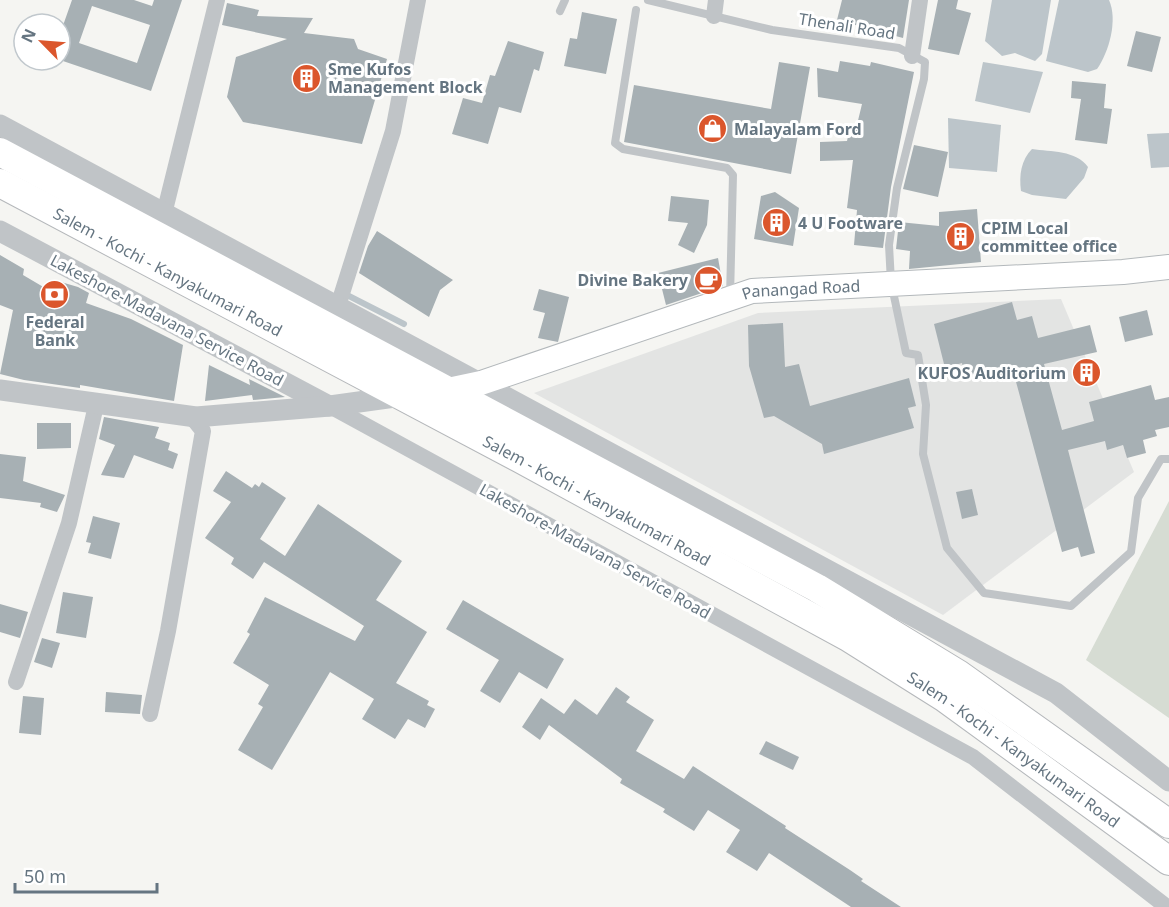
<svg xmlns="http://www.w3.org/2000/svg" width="1169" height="907" font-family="'Noto Sans',sans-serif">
<rect width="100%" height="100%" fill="#f5f5f2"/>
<polygon fill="#e3e4e3" points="1061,299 1134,472 943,615 534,393 758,313"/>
<polygon fill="#d6dcd3" points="1169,501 1169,718 1086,660"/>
<g fill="#bcc5ca">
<polygon points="992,0 1051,0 1042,54 1035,61 1015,53 1002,56 985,41"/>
<path d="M1059,0H1109C1118,20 1109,52 1097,69L1088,72L1046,61Z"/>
<polygon points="983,62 1043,72 1030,113 975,101"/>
<polygon points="948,118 1001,125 997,172 949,168"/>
<polygon points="1169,133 1169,167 1151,168 1147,134"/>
<path d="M1032,149C1051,152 1076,150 1088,167L1084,178L1066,199L1032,195L1021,191C1019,175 1021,160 1032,149Z"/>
</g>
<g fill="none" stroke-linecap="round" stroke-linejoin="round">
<polyline stroke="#bcc5ca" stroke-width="6" points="345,294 404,324"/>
</g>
<g fill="#a7b0b4" fill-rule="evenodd">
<path d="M72,0H134L152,6L154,0H182L151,91L60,60V34ZM92,6L150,25L137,63L79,43Z"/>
<polygon points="842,0 909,0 903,38 837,20"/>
<polygon points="938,0 958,0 956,9 971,13 959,55 928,49"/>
<polygon points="227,3 259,10 257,16 313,18 304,33 354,39 358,49 387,59 362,144 243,122 227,97 236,57 287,39 222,25"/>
<polygon points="582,12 617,19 606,74 564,66 570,38 577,39"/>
<polygon points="1136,31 1161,37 1152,72 1127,66"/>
<polygon points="508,41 544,52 539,71 534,69 521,113 499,107 488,144 452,134 463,98 482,103 490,75 495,76"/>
<polygon points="840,61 870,66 871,62 914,72 891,187 883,248 854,245 857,210 847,208 853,160 820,161 820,142 847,141 849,132 855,133 862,104 818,97 817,68 838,72"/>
<polygon points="779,62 810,67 791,174 624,142 634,85 771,109"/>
<polygon points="1072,81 1106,84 1104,108 1112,109 1107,144 1075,140 1081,99 1071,98"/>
<polygon points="914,145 948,152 938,197 903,189"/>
<polygon points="775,192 799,208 793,246 754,239 761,196"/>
<polygon points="671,196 709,200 707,225 694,253 678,245 688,223 668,221"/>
<polygon points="977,209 981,262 909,269 910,251 896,249 899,222 939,226 939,212"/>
<polygon points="377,231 453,280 440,290 429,317 359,273 368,246"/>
<polygon points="0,255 24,269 23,275 57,295 61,282 78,287 89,293 86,303 131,319 183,345 174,401 80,385 80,388 24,380 0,374 13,310 0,305"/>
<polygon points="718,258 723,286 666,305 658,273"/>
<polygon points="539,289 569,297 558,342 538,338 545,313 533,310"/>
<polygon points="1012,302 1017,320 1032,316 1038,338 1090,325 1097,352 1044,364 1062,430 1094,421 1089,402 1151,385 1155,400 1169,397 1169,427 1155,430 1157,436 1143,440 1146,453 1127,458 1123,445 1107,450 1105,441 1068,450 1095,553 1081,557 1078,547 1062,552 1012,367 966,380 962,363 945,368 934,324"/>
<polygon points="1147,310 1153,335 1125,342 1119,317"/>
<polygon points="783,323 785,367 799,364 810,406 909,378 916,406 908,408 914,428 824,454 822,444 774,416 764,418 749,366 748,325"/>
<polygon points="209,365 250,385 249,379 285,397 253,400 252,395 205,401"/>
<polygon points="104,417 159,427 155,438 170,443 168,450 178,454 173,469 134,455 124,478 101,475 115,445 99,439"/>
<polygon points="37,423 71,423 71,448 37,449"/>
<polygon points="0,454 26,457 23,481 65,495 57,512 40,507 41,503 0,498"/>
<polygon points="226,471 252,488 255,484 259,487 262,482 286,498 260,539 285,556 318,504 402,561 376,600 427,632 396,683 429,701 427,705 435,709 425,728 408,719 395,739 362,719 374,699 330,672 272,770 238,750 263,707 258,704 269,685 233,663 250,634 247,632 265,597 355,641 364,626 264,562 253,579 231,564 234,558 205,538 231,502 213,491"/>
<polygon points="972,489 978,515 962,519 956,492"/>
<polygon points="93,516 120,523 111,559 88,553 91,543 86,542"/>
<polygon points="63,592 93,597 86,638 56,633"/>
<polygon points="463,600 564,659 547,689 519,672 500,703 480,691 499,660 446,629"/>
<polygon points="0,604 28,612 20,638 0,632"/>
<polygon points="42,638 60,643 52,668 34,662"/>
<polygon points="616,687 630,697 626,702 654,720 636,751 684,779 693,766 786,826 785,828 850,870 863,879 861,881 901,907 851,907 769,853 757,871 726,852 740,830 708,810 694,831 663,812 665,809 620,783 622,779 549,725 540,740 522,727 541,698 564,714 575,699 597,715"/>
<polygon points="106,692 142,695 140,714 105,712"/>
<polygon points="23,696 44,698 41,735 19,733"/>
<polygon points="766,741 799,757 793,770 759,754"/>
</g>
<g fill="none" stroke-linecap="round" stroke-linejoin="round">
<defs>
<g id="secondary">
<path id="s1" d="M448,390L481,383L752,291L1123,272L1169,267"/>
</g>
<g id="trunk">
<polyline points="0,152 817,588 958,674 1169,824"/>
<path id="s2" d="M0,183L519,458L848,637L945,698L1169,861"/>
</g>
</defs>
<use href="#secondary" stroke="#b3b8bb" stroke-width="26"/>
<use href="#trunk" stroke="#b5b8bb" stroke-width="30"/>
<g stroke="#c0c4c7" stroke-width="8">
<polyline points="648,0 772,30 899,48 925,62 924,79 897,188 889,245 891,282 906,353 918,355 926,405 923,454 947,548 984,593 1071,606 1131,552 1138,498 1161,459 1169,459"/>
<polyline points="636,10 615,143 623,149 727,168 733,175 730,297"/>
<polyline points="560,11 565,0"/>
</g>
<g stroke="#c0c4c7" stroke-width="16">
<polyline points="714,16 716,0"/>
<polyline points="912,56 920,0"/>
<polyline points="164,214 217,0"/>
<polyline points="338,306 393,131 418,0"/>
<polyline points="330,406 973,757 1167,907"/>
<polyline points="16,682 69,523 97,401"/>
<polyline points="150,714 168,631 203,431 191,416"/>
</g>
<g stroke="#c0c4c7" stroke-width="21">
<polyline points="0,125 1056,693 1169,781"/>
<polyline points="0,231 329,406"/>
<polyline points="0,390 196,417 330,406 402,396"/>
</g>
<use href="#secondary" stroke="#fff" stroke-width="24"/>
<use href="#trunk" stroke="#fff" stroke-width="28"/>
</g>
<defs>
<symbol id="building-disc" viewBox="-11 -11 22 22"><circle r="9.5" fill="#db562c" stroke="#fff"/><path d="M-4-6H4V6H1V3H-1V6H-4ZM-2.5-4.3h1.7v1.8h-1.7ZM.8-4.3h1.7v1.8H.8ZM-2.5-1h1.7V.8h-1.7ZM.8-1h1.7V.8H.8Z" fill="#fff"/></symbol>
<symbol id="shop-disc" viewBox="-11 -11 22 22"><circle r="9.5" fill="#db562c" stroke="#fff"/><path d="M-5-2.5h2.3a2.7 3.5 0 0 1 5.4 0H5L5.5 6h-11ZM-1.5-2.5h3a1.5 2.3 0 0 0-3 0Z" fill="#fff"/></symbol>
<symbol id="cafe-disc" viewBox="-11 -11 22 22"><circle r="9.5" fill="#db562c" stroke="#fff"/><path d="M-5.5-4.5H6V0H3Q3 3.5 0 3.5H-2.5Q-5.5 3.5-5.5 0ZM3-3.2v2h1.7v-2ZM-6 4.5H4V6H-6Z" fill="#fff"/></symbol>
<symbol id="bank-disc" viewBox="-11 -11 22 22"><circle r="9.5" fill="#db562c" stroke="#fff"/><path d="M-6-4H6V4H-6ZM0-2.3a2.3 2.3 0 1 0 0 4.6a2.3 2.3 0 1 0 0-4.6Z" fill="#fff"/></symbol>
</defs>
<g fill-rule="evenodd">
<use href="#building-disc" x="290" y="62" width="33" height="33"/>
<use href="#shop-disc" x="696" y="112" width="33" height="33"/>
<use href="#building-disc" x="760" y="206" width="33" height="33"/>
<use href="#building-disc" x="944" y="220" width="33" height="33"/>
<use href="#cafe-disc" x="692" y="264" width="33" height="33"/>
<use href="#bank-disc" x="38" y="278" width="33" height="33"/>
<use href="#building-disc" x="1070" y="356" width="33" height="33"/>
</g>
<g text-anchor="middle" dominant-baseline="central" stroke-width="6" stroke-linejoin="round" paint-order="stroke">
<g font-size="16" fill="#657581" stroke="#fff">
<text transform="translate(847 26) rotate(9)">Thenali Road</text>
<text stroke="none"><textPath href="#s2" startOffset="190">Salem - Kochi - Kanyakumari Road</textPath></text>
<text stroke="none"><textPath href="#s1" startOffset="369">Panangad Road</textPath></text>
<text transform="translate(167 320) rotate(28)">Lakeshore-Madavana Service Road</text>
<text stroke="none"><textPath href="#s2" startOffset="676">Salem - Kochi - Kanyakumari Road</textPath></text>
<text transform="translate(595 551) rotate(29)">Lakeshore-Madavana Service Road</text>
<text stroke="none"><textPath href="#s2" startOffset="1162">Salem - Kochi - Kanyakumari Road</textPath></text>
</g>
<g font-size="16" font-weight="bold" fill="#657581" stroke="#fff" text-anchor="start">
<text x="328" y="69">Sme Kufos<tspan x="328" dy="18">Management Block</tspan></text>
<text x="734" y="129">Malayalam Ford</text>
<text x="798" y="223">4 U Footware</text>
<text x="981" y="228">CPIM Local<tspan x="981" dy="18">committee office</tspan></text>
<text x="688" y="280" text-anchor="end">Divine Bakery</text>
<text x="55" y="322" text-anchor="middle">Federal<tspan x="55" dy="18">Bank</tspan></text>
<text x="1066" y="373" text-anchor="end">KUFOS Auditorium</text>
</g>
</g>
<g transform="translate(42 42) rotate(295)"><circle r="28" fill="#ffffff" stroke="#c1c8cd" stroke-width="1.5"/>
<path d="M0-4.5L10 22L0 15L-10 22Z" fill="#db562c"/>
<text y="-9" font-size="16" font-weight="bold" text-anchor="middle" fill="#657581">N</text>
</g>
<path d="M15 883v9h142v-9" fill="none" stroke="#657581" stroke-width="3"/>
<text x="24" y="883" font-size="18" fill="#657581" stroke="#ffffff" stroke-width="4.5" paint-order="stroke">50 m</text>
</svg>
